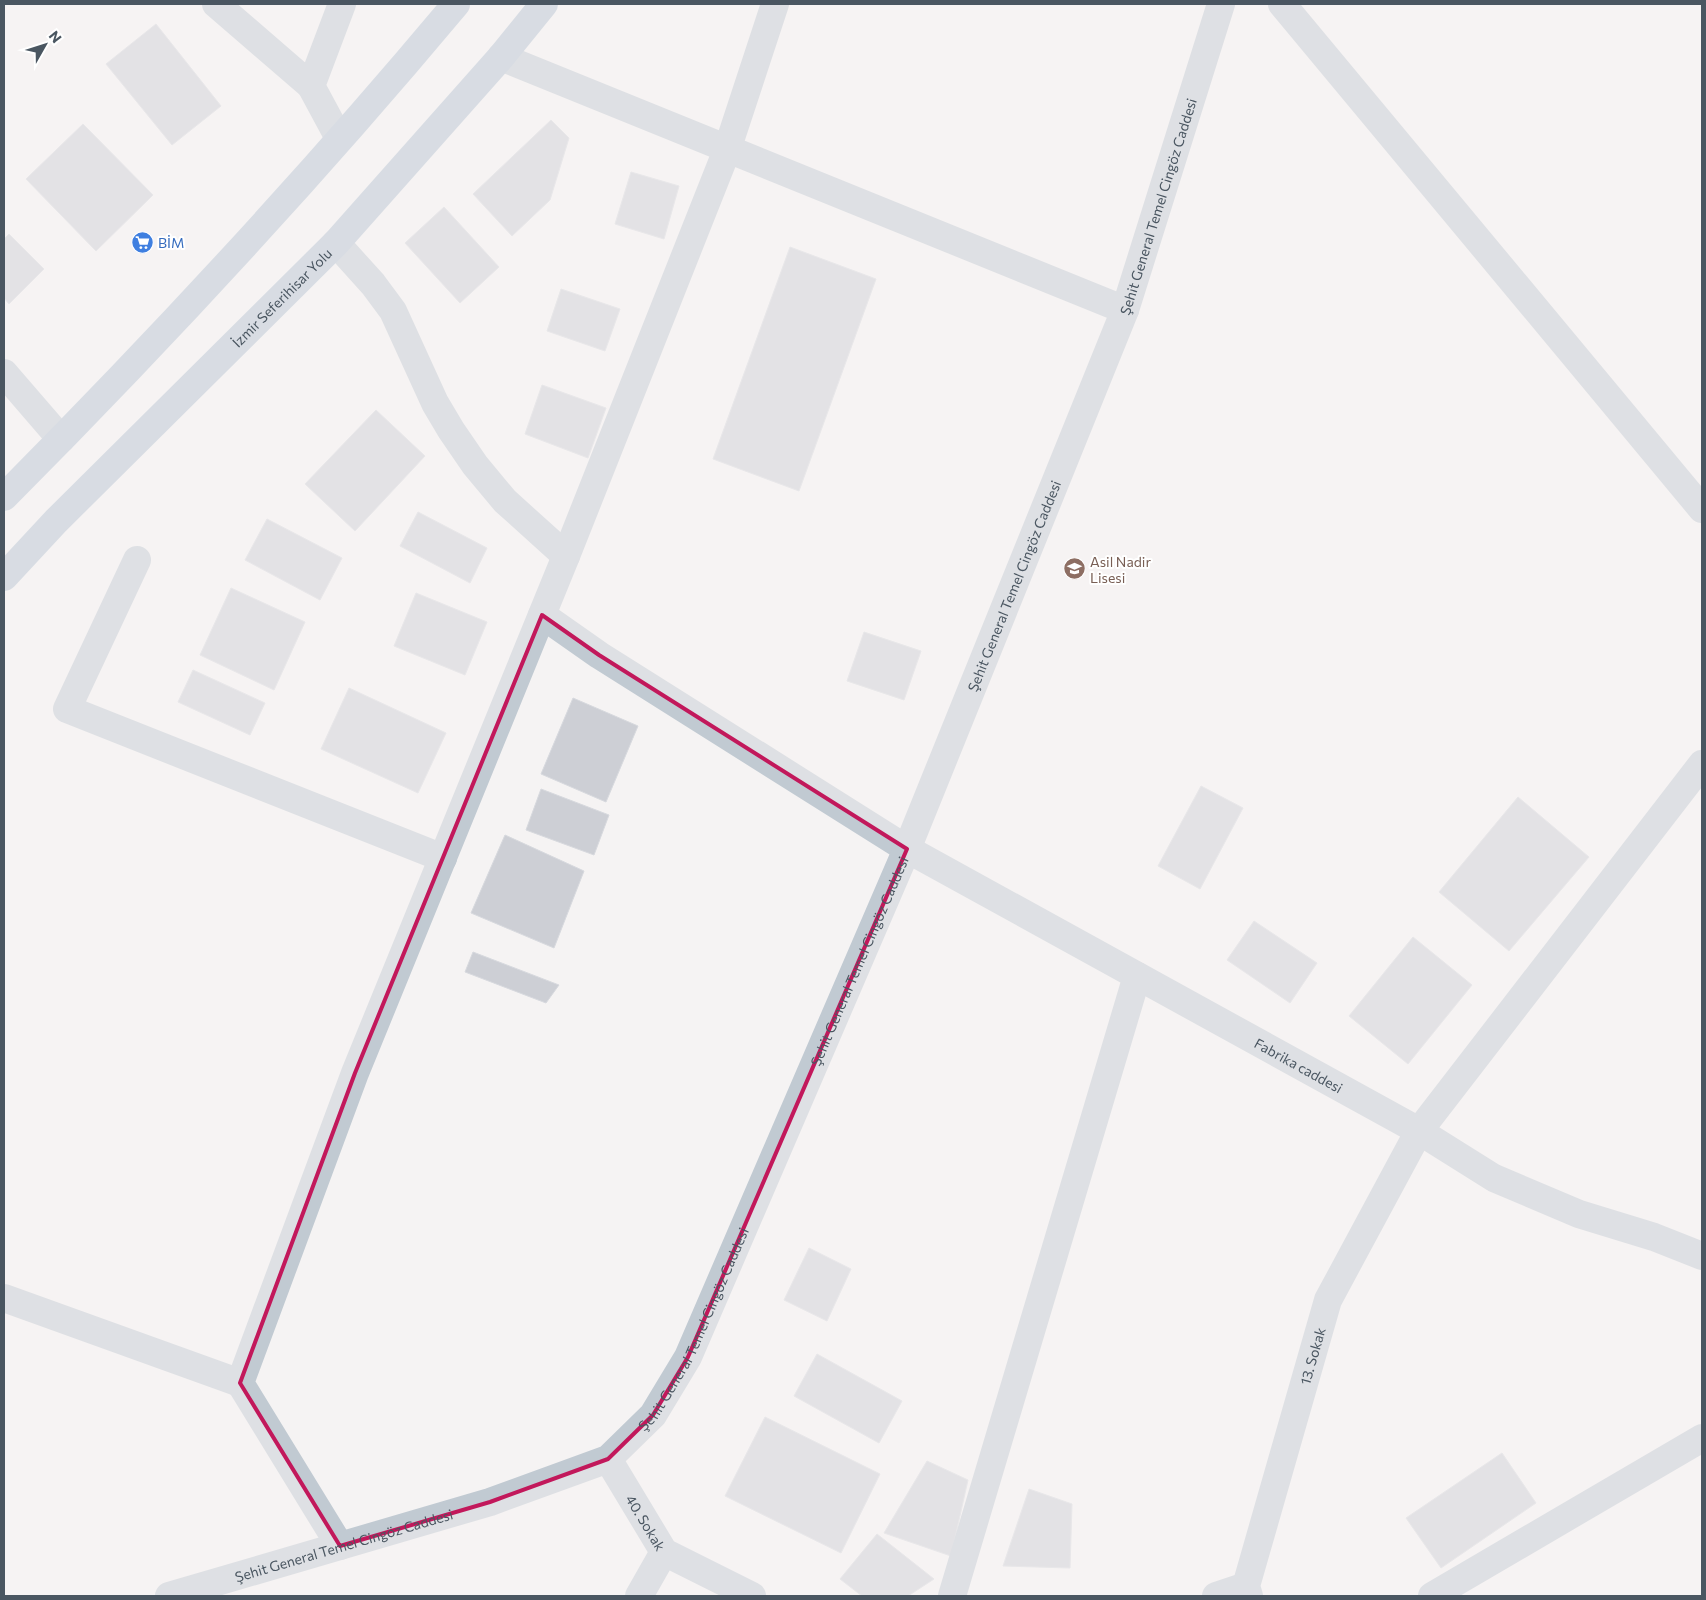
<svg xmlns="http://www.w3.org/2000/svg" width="1706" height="1600" font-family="Commissioner,sans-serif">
<rect width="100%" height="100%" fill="#f5f3f3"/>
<g fill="#cdcfd5" stroke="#d7d9de">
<polygon points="156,24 221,106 172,145 106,64"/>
<polygon points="551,120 569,138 550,200 512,236 473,194"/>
<polygon points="83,124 153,195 96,251 26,179"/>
<polygon points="631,172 679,186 664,239 615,224"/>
<polygon points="444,207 499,267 460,303 405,243"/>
<polygon points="9,234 44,269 9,304 4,298 4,239"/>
<polygon points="790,247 876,279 799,491 713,459"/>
<polygon points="561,289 620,309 605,351 547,331"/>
<polygon points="542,385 606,408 588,458 525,434"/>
<polygon points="376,410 425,456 355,531 305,484"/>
<polygon points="418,512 487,548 470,583 400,546"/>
<polygon points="267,519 342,558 320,600 245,560"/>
<polygon points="231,588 305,622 274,690 200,655"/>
<polygon points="416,593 487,622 465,675 394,646"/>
<polygon points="864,632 921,651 904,700 847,681"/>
<polygon points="193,670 265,703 250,735 178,702"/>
<polygon points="349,688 446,733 418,793 321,749"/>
<polygon points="573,698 638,726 606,802 541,774"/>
<polygon points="1201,786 1243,808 1200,889 1158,866"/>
<polygon points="541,789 609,815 594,855 526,830"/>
<polygon points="1518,797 1589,857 1509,951 1439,892"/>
<polygon points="505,835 584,871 554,948 471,913"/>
<polygon points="1254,921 1317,963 1290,1003 1227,960"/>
<polygon points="1413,937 1472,985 1408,1064 1349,1016"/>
<polygon points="473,952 559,985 546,1003 465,972"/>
<polygon points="809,1248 851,1269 827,1321 784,1300"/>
<polygon points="817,1354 902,1401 879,1443 794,1396"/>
<polygon points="765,1417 880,1474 841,1553 725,1496"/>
<polygon points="1502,1453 1536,1503 1441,1568 1406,1518"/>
<polygon points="927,1461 968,1480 951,1556 884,1533"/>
<polygon points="1029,1489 1072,1504 1070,1568 1003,1566"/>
<polygon points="877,1534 934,1579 908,1596 862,1596 840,1579"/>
</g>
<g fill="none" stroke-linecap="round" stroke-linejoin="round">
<g stroke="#c1cad2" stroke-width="28">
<polyline points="216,4 311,86"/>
<polyline points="1282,4 1702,509"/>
<polyline points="501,57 1125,310"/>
<polyline points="339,138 311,86 342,4"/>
<polyline points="336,243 373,284 393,311 435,403 451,430 475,465 505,501 566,556"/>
<polyline points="4,373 61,439"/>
<polyline points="137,560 67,709 443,858"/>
<path id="s1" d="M542,615L599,655L907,849L1419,1131L1494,1178L1579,1214L1654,1237L1702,1256"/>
<polyline points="4,1298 240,1383"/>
<path id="s2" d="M608,1459L664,1552L752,1596"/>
<polyline points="340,1546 240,1383 355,1073 566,556 727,150 775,4"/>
<path id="s3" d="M169,1596L490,1502L608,1459L653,1415L688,1357L907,849L1125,310L1221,4"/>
<polyline points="639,1596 664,1552"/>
<polyline points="952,1596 1137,976"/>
<polyline points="1216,1596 1246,1586"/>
<path id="s4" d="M1249,1596L1246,1586L1328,1300L1419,1131L1702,764"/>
<polyline points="1432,1596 1702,1438"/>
</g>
<g stroke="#b3c2d1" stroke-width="28">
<path d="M4,497C161,339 313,175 456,4"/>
<path id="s5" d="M4,577L56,521L336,243L501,57L544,4"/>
</g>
</g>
<path d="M0 0H1706V1600H0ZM542,615L599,655L907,849L688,1357L653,1415L608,1459L490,1502L340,1546L240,1383L355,1073Z" fill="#f5f3f3" fill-opacity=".55" fill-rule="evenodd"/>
<path fill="none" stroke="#c2185b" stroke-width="4" stroke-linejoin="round" d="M542,615L599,655L907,849L688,1357L653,1415L608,1459L490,1502L340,1546L240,1383L355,1073Z"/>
<defs>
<symbol id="supermarket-disc" viewBox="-11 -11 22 22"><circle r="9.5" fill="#3f7fe0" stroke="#fff"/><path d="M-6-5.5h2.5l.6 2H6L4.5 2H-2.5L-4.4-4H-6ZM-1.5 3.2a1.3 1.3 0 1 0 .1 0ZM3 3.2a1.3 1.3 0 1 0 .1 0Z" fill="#fff"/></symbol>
<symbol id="school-disc" viewBox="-11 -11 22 22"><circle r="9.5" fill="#8d6e63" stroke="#fff"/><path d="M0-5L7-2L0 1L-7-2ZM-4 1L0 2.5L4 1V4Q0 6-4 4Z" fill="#fff"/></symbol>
</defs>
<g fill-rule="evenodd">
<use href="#supermarket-disc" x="130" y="230" width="25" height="25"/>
<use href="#school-disc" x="1062" y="556" width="25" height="25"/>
</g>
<g text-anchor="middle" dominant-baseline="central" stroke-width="4" stroke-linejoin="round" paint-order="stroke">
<g font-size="14" fill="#4a5661" stroke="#fff">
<text stroke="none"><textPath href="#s3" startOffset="1834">Şehit General Temel Cingöz Caddesi</textPath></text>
<text stroke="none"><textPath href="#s5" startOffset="394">İzmir Seferihisar Yolu</textPath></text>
<text stroke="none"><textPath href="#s3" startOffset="1428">Şehit General Temel Cingöz Caddesi</textPath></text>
<text stroke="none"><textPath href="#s3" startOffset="1022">Şehit General Temel Cingöz Caddesi</textPath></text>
<text stroke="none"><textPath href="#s1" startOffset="881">Fabrika caddesi</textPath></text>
<text stroke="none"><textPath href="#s3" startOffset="618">Şehit General Temel Cingöz Caddesi</textPath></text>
<text stroke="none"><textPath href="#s4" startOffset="250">13. Sokak</textPath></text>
<text stroke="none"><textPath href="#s2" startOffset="74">40. Sokak</textPath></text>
<text stroke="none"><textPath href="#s3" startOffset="182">Şehit General Temel Cingöz Caddesi</textPath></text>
</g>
<g font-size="14" fill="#366cbe" stroke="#fff" text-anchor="start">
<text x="158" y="242">BİM</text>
</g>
<g font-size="14" fill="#785e54" stroke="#fff" text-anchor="start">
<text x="1090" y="561">Asil Nadir<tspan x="1090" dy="16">Lisesi</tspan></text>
</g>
</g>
<rect width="1706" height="1600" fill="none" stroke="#4a5661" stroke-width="10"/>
<g transform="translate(45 45) rotate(51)" stroke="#ffffff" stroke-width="4" paint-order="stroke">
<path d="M0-4L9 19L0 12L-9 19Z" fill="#4a5661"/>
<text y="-8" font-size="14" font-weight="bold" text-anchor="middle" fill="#4a5661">N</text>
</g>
</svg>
